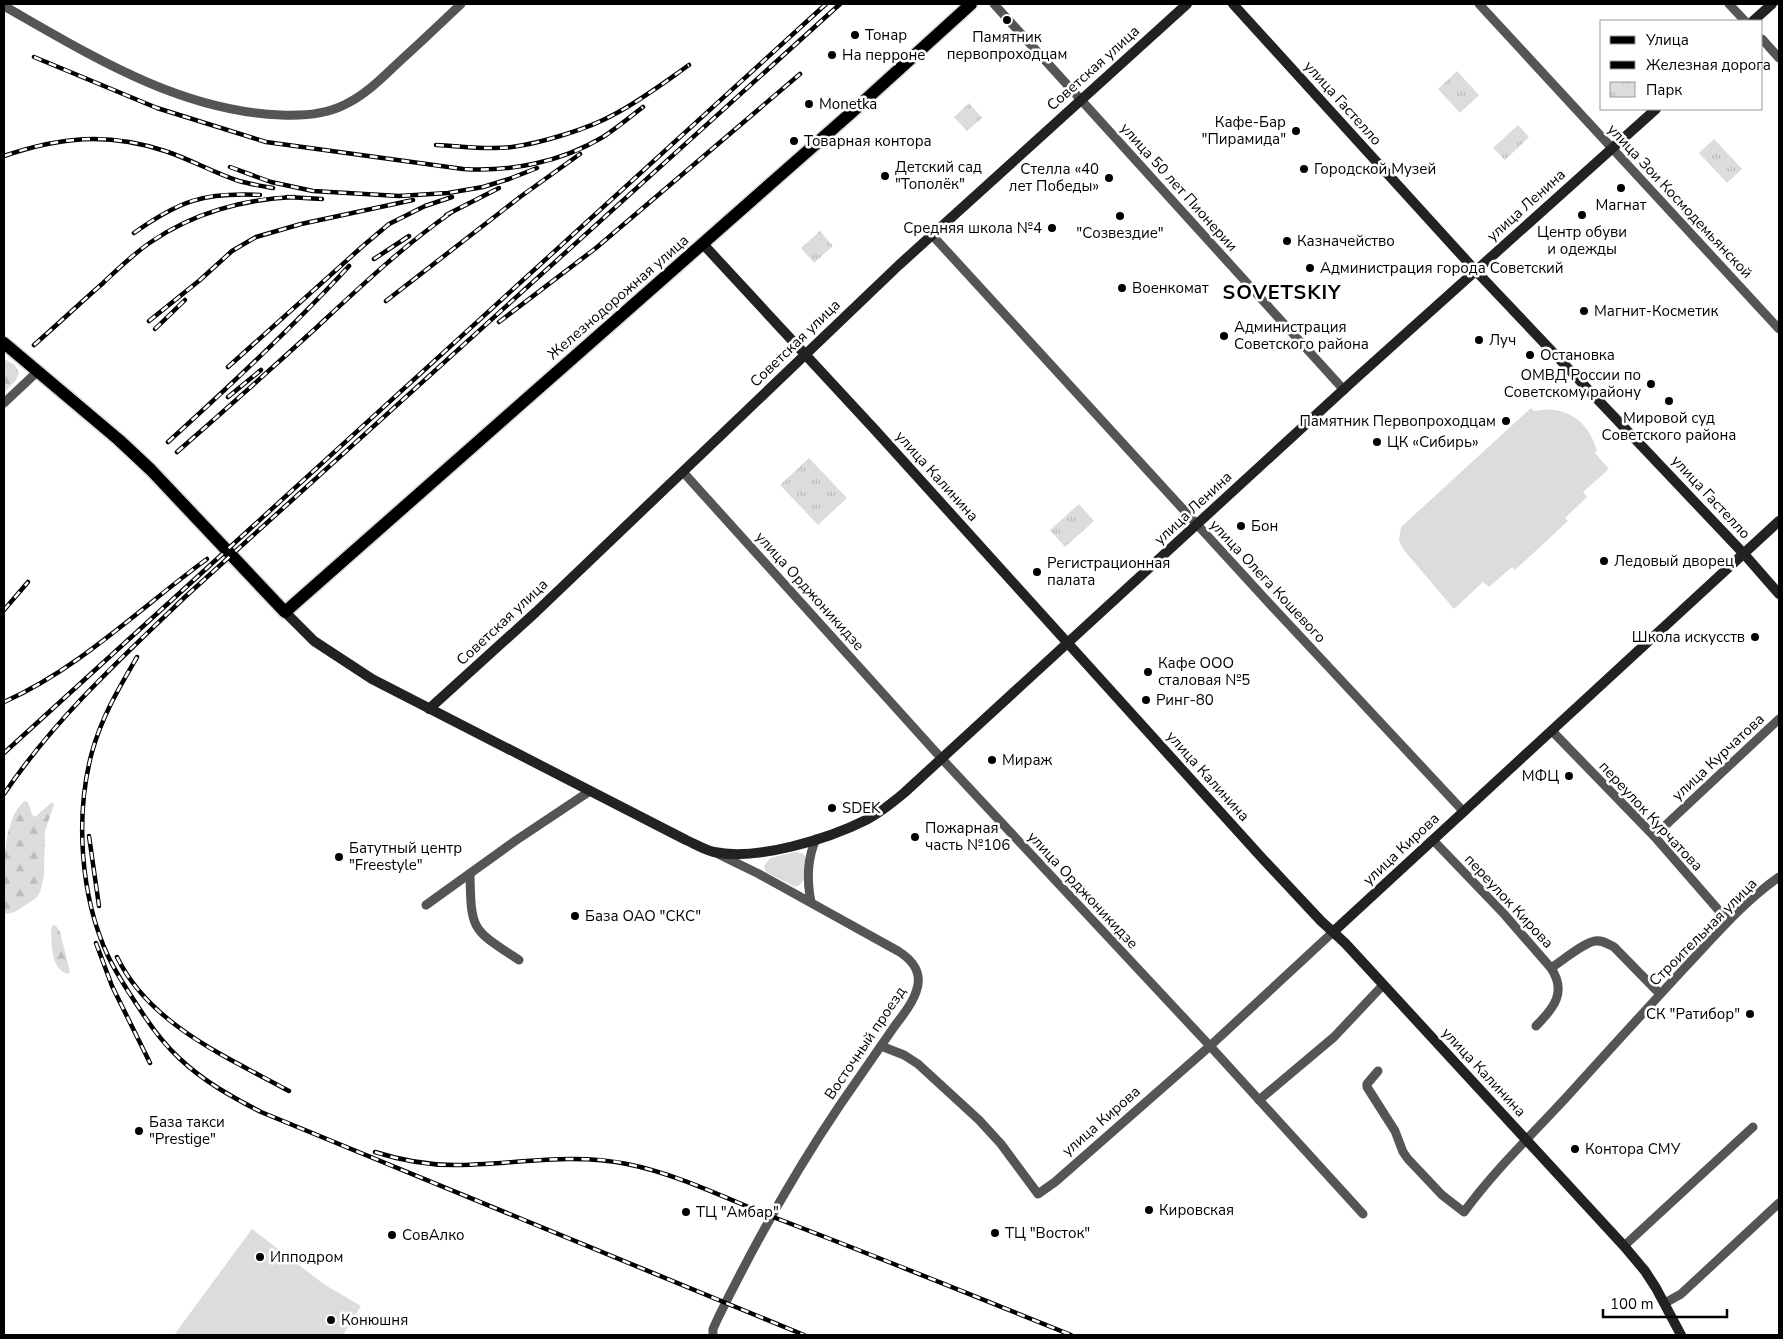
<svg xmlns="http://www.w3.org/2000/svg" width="1783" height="1339" font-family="'Nunito Sans',sans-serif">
<defs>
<pattern id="forest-firs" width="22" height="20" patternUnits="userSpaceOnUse" patternTransform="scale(1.25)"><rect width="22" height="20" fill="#dcdcdc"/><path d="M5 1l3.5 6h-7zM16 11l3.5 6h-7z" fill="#bbb"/></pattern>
<pattern id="park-tufts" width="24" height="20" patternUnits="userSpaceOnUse" patternTransform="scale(1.25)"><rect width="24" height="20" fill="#dcdcdc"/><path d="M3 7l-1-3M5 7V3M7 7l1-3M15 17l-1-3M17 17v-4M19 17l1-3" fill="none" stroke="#bbb"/></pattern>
</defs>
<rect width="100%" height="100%" fill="#fff"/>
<g fill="#dcdcdc">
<path d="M1531,408L1534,411C1565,404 1589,421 1597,451L1595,453L1609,469L1583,492L1587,497L1565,518L1568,521L1515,570L1512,567L1489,587L1483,582L1454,609L1403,549L1399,540L1401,527Z"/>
<path d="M795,852L802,853L806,857C805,869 808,883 795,887L766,872L764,866L770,858Z"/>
<polygon points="252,1229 325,1285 361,1306 343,1335 174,1335"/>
</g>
<g fill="url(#forest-firs)">
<polygon points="4,359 15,365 19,373 16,380 4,393"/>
<path d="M25,801L28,802L32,815L35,817L52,802L54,805L45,831L44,876L40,892L36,898L15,912L6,914L4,912C4,884 0,819 25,801Z"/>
<path d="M53,925L56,926L60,932L70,972L68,974C50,969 52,944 51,929Z"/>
</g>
<g fill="url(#park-tufts)">
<polygon points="1457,71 1479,95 1460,113 1438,89"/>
<polygon points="969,103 982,118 967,131 954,117"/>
<polygon points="1518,125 1529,137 1505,160 1493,148"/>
<polygon points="1714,139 1742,169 1727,183 1699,153"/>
<polygon points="820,231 833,246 814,263 801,248"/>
<polygon points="809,458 847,498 818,525 780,485"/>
<polygon points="1079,504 1094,521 1065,547 1050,530"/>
</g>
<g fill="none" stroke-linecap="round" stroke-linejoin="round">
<defs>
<polyline id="primary" points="4,343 119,440 151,470 285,612 852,112 971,4"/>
</defs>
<use href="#primary" stroke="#dbdbdb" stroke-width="15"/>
<g stroke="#555" stroke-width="9">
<polyline points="994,4 1344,390"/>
<polyline points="1479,4 1779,329"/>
<polyline points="1729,4 1745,21"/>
<path d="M4,6C90,55 179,111 281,115C302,116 324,115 344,105C366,95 383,77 400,61C421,42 441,23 461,4"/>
<polyline points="1762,39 1779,58"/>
<polyline points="932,235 1268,602 1464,812"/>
<polyline points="4,403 37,372"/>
<polyline points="683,472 942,759 1210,1046 1363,1214"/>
<polyline points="1552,731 1654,836 1728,921"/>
<polyline points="1654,836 1779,719"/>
<path d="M1433,840L1504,914L1551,968C1562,961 1583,943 1595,941C1603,940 1608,944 1614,947L1660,994"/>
<path d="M470,874C471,932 472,929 519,960"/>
<path d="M811,902C807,882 807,859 816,839"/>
<polyline points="426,905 515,841 590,791"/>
<path d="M1536,1026C1554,1008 1567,992 1551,968"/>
<polyline points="881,1046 904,1055 918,1064 979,1120 1001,1144 1038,1194 1055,1182 1210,1046 1333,932"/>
<path d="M1378,1071L1367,1084V1087L1395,1131L1403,1152L1408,1159L1442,1195L1464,1212C1496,1168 1536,1131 1573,1090C1612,1047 1651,1004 1691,961C1719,931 1745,901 1779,877"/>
<polyline points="1259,1100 1334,1037 1383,985"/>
<polyline points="1624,1246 1753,1127"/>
<polyline points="1665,1303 1681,1294 1779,1203"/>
<path d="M713,1335V1329L718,1318C754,1245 794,1173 840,1105C858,1079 876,1053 894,1027C902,1016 912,1005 916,992C923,974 913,960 898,951L759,874L718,854"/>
</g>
<g stroke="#222" stroke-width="10">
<polyline points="1233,4 1475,270 1744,554 1779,594"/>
<polyline points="1753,21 1772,4"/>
<polyline points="703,244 876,431 1262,858 1321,921 1345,943 1624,1246 1645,1271 1656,1288 1681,1335"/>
<path d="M285,612L314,641L372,679L686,840C695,844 705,850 714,852C757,861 828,839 866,820C880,813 892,803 904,793L1354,380L1656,109"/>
<polyline points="429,709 536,612 899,265 1187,4"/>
<polyline points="1333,932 1779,521"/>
</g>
<use href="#primary" stroke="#000" stroke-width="12"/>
<defs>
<g id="rail">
<path d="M34,57L157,108L266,142L463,169C511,172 561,162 603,137C617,128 630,117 643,107"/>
<path d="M436,145C461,146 487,150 512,147C541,143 588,129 613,115C640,101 665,82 689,65"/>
<path d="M4,156C60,137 107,132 165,151C190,159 214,173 239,181C250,184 262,186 273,188"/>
<polyline points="230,167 271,182 313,191 399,196 448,193 483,187 509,179 537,168"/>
<polyline points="287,197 322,199"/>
<polyline points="446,215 499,188"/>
<path d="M134,233C179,201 204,192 260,195"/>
<polyline points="374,259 409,236"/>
<polyline points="386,301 520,197 580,154"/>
<polyline points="149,321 200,280 232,251 256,237 301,224 413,200"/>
<polyline points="499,322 596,248 800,74"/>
<polyline points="155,329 185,300"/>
<path d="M34,345C57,325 79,304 102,284C118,269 133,254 151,242C193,213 244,199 294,197"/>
<polyline points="228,367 364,245 389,224 425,206 452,197"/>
<polyline points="228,397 261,370"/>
<path d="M168,442C231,385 292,328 349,266"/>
<path d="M177,452C224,411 270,370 316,328C360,287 403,246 452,212"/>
<polyline points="4,610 28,582"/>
<path d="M137,657C119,688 102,716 92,752C75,815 80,896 108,956C117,975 129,993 141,1011C152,1028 164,1044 179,1058C203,1081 232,1097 261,1112L804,1335"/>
<path d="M4,702C80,668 140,608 207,559"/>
<polyline points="4,753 826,4"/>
<path d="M4,794C54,720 120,659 185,597L840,4"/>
<polyline points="89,836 99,906"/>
<polyline points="96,943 112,986 150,1063"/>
<path d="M117,957C150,1025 227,1057 289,1091"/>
<path d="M375,1152C400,1160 428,1165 454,1165C512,1165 569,1152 627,1164C677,1174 725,1198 773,1217C873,1255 972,1295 1071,1335"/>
</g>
</defs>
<use href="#rail" stroke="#000" stroke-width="4.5"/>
<use href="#rail" stroke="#fff" stroke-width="2.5" stroke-dasharray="8" stroke-linecap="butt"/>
</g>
<g fill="#000" stroke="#fff" stroke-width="2">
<circle cx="1007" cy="20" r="5"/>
<circle cx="855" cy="35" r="5"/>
<circle cx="832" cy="55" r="5"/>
<circle cx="809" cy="104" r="5"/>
<circle cx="1296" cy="131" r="5"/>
<circle cx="794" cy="141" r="5"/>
<circle cx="1304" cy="169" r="5"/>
<circle cx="885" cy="176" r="5"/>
<circle cx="1109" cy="178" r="5"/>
<circle cx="1621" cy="188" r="5"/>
<circle cx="1582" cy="215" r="5"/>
<circle cx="1120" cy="216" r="5"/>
<circle cx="1052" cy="228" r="5"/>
<circle cx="1287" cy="241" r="5"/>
<circle cx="1310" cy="268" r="5"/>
<circle cx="1122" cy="288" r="5"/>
<circle cx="1584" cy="311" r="5"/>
<circle cx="1224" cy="336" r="5"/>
<circle cx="1479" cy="340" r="5"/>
<circle cx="1530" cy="355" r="5"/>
<circle cx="1651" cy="384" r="5"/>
<circle cx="1669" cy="401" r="5"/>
<circle cx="1506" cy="421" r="5"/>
<circle cx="1377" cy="442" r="5"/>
<circle cx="1241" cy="526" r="5"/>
<circle cx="1604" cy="561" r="5"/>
<circle cx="1037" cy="572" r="5"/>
<circle cx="1755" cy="637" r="5"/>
<circle cx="1148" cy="672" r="5"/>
<circle cx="1146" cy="700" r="5"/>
<circle cx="992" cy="760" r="5"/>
<circle cx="1569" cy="776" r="5"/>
<circle cx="832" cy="808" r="5"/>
<circle cx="915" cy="837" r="5"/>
<circle cx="339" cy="857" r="5"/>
<circle cx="575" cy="916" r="5"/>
<circle cx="1750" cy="1014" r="5"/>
<circle cx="139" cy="1131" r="5"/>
<circle cx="1575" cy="1149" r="5"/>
<circle cx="1149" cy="1210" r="5"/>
<circle cx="686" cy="1212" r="5"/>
<circle cx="995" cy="1233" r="5"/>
<circle cx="392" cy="1235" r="5"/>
<circle cx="260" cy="1257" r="5"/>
<circle cx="331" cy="1320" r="5"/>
</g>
<g text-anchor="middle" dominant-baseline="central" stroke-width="5" stroke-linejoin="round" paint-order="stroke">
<g font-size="15" fill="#000" stroke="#fff" text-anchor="start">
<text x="865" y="35">Тонар</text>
<text x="1007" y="37" text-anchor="middle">Памятник<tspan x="1007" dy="17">первопроходцам</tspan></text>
<text x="842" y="55">На перроне</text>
<text x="819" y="104">Monetka</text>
<text x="1286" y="122" text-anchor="end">Кафе-Бар<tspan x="1286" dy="17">"Пирамида"</tspan></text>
<text x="804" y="141">Товарная контора</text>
<text x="895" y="167">Детский сад<tspan x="895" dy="17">"Тополёк"</tspan></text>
<text x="1099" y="169" text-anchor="end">Стелла «40<tspan x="1099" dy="17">лет Победы»</tspan></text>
<text x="1314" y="169">Городской Музей</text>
<text x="1621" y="205" text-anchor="middle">Магнат</text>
<text x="1042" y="228" text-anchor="end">Средняя школа №4</text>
<text x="1582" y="232" text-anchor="middle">Центр обуви<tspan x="1582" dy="17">и одежды</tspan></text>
<text x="1120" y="233" text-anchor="middle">"Созвездие"</text>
<text x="1297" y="241">Казначейство</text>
<text x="1320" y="268">Администрация города Советский</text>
<text x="1132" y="288">Военкомат</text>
<text x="1594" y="311">Магнит-Косметик</text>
<text x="1234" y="327">Администрация<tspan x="1234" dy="17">Советского района</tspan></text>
<text x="1489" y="340">Луч</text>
<text x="1540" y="355">Остановка</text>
<text x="1641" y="375" text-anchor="end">ОМВД России по<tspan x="1641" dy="17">Советскому району</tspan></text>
<text x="1669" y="418" text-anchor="middle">Мировой суд<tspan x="1669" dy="17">Советского района</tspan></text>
<text x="1496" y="421" text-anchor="end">Памятник Первопроходцам</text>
<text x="1387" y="442">ЦК «Сибирь»</text>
<text x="1251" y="526">Бон</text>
<text x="1614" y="561">Ледовый дворец</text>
<text x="1047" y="563">Регистрационная<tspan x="1047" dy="17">палата</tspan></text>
<text x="1745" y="637" text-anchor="end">Школа искусств</text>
<text x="1158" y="663">Кафе ООО<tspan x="1158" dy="17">сталовая №5</tspan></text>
<text x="1156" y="700">Ринг-80</text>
<text x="1002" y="760">Мираж</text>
<text x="1559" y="776" text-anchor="end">МФЦ</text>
<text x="842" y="808">SDEK</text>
<text x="925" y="828">Пожарная<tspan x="925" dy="17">часть №106</tspan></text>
<text x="349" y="848">Батутный центр<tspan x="349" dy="17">"Freestyle"</tspan></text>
<text x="585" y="916">База ОАО "СКС"</text>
<text x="1740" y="1014" text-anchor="end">СК "Ратибор"</text>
<text x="149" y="1122">База такси<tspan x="149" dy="17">"Prestige"</tspan></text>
<text x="1585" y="1149">Контора СМУ</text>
<text x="1159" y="1210">Кировская</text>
<text x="696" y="1212">ТЦ "Амбар"</text>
<text x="1005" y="1233">ТЦ "Восток"</text>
<text x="402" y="1235">СовАлко</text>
<text x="270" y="1257">Ипподром</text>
<text x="341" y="1320">Конюшня</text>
</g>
<g font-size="15" fill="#000" stroke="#fff">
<text transform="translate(1093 68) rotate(-42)">Советская улица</text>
<text transform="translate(1343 103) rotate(48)">улица Гастелло</text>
<text transform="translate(1179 187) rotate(48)">улица 50 лет Пионерии</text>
<text transform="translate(1680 201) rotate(47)">улица Зои Космодемьянской</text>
<text transform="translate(1526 205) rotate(-42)">улица Ленина</text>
<text transform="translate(618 297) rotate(-41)">Железнодорожная улица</text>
<text transform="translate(795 343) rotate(-44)">Советская улица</text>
<text transform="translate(937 476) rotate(48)">улица Калинина</text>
<text transform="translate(1711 497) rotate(47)">улица Гастелло</text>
<text transform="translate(1193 508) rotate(-43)">улица Ленина</text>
<text transform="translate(1268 581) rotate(47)">улица Олега Кошевого</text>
<text transform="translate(810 591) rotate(48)">улица Орджоникидзе</text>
<text transform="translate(502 622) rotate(-43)">Советская улица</text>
<text transform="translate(1718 757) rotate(-43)">улица Курчатова</text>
<text transform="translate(1208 776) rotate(48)">улица Калинина</text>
<text transform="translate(1651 816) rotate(47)">переулок Курчатова</text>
<text transform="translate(1401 849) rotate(-43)">улица Кирова</text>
<text transform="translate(1083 890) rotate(47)">улица Орджоникидзе</text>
<text transform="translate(1509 901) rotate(47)">переулок Кирова</text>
<text transform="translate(1703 932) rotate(-45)">Строительная улица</text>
<text transform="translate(865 1043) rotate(-56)">Восточный проезд</text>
<text transform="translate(1484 1072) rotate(47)">улица Калинина</text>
<text transform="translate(1101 1121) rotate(-41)">улица Кирова</text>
</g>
<g font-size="20" font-weight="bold" letter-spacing="1" fill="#000" stroke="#fff">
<text x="1282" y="292">SOVETSKIY</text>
</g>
</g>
<rect width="1783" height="1339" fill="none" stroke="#000000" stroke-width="10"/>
<rect x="1600" y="20" width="162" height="90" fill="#ffffff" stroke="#999999"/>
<rect x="1610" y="36" width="25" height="8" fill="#000000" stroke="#999999"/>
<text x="1646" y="45" font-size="15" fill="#000000">Улица</text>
<rect x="1610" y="61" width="25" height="8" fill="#000000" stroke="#999999"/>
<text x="1646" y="70" font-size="15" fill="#000000">Железная дорога</text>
<rect x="1610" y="82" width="25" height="15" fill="url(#park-tufts)" stroke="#999999"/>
<text x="1646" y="95" font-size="15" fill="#000000">Парк</text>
<path d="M1603 1309v8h124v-8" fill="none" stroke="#000000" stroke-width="2.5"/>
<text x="1610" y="1309" font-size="15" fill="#000000" stroke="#ffffff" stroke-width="4" paint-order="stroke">100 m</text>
</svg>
